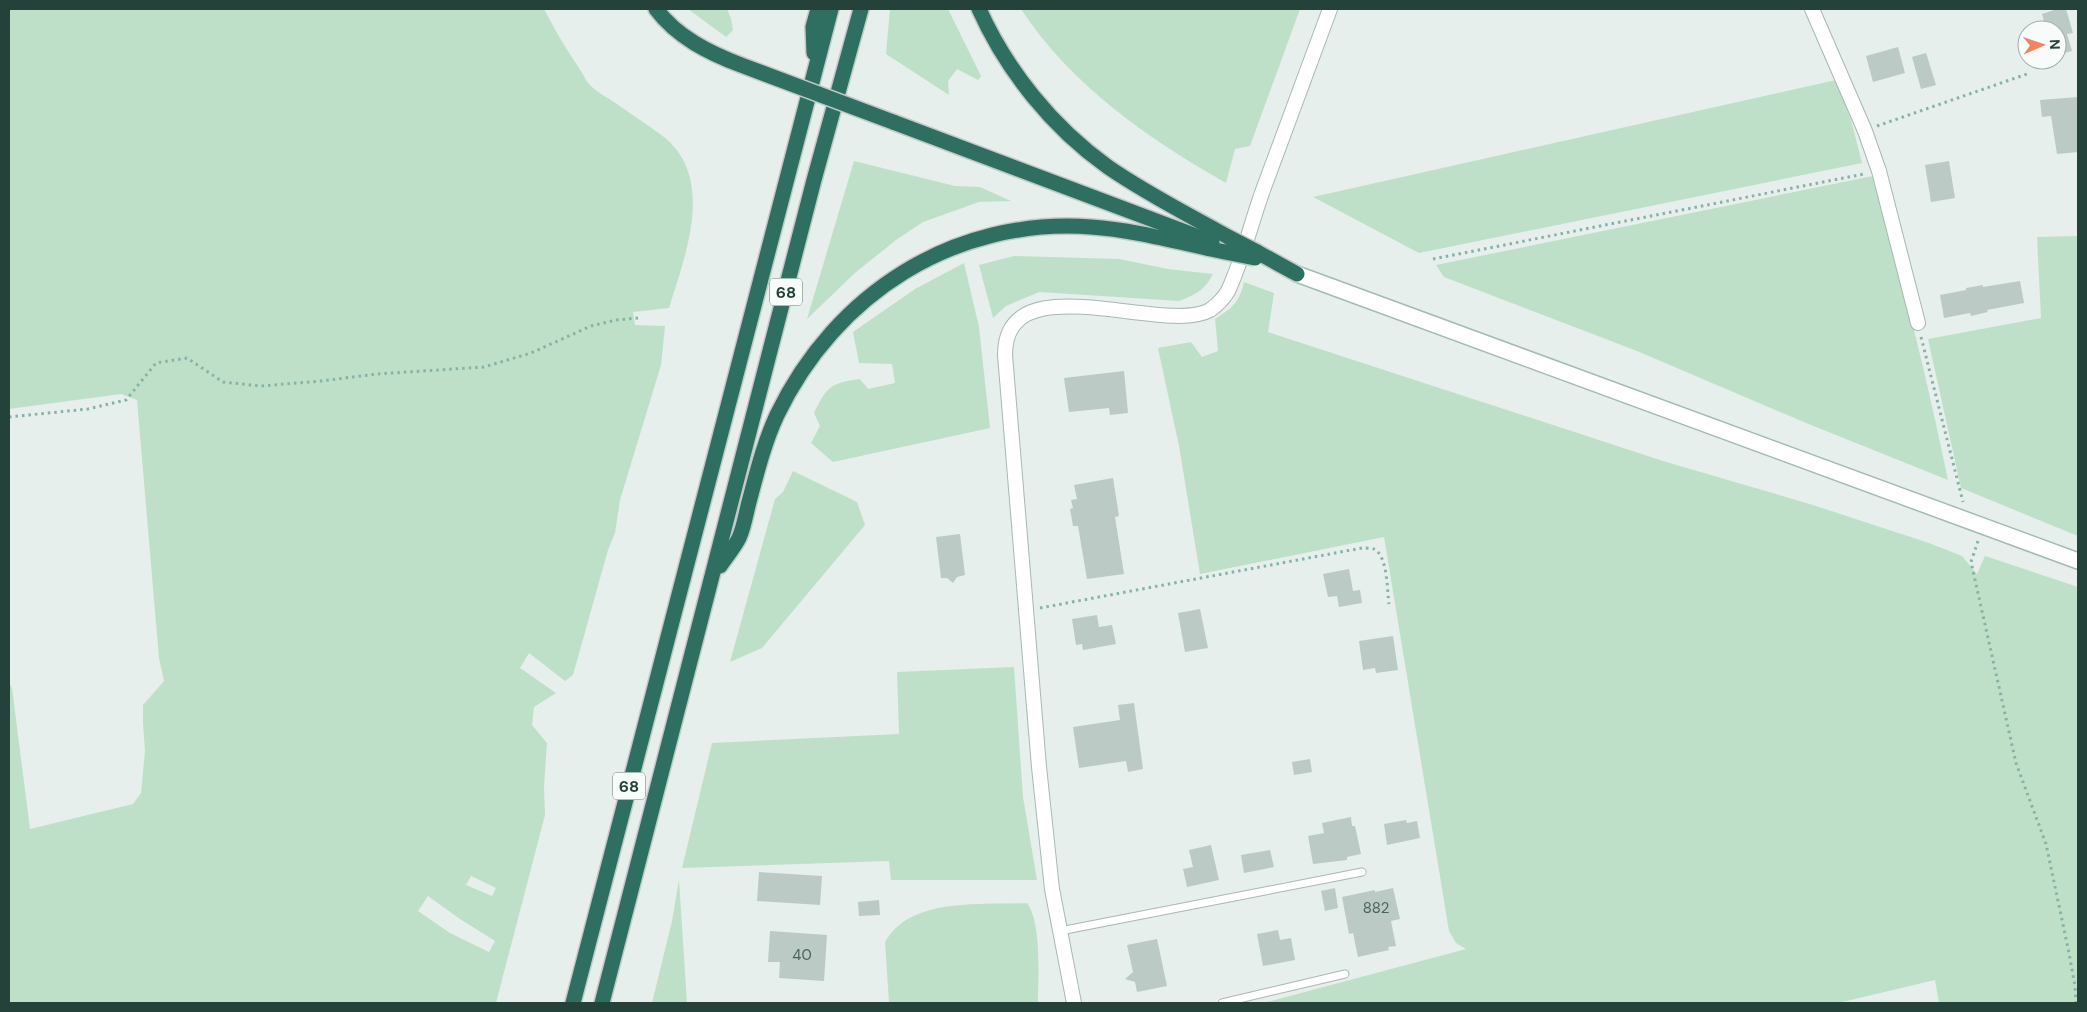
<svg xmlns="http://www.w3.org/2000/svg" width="2087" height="1012" font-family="'DM Sans',sans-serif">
<rect width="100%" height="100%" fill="#e6efeb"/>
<g fill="#bfe0c8" fill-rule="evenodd">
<path d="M9,9H544C555,30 567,51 581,71C584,76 587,83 592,87C597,92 605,96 611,100C628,112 647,124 664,137C716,179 685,256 669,308L633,312L635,325L665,326L661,365L620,500L615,533L608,550L573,675L565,681L529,653L520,668L556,693L534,707L532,725L547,743L544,787L545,815L496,1003H9V682L12,688L30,829L133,804L141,793L145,751L143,723V705L164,681L159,658L137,400L121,394L9,409ZM471,876L496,888L492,896L466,885ZM428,896L460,919L495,941L489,952L450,933L418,911Z"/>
<polygon points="688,9 727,9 731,19 733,30 726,37"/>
<polygon points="890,9 948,9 981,76 978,80 957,69 948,81 949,95 886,54"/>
<path d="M1021,9H1300L1250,146L1235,149L1226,183C1148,139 1070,84 1021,9Z"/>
<polygon points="1836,80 1851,120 1862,163 1419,253 1313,197"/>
<polygon points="854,161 955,186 980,187 1011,201 979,202 923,222 896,240 856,272 807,319"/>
<path d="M1873,176C1902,277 1927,378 1948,480L1806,423L1637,351L1444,277L1436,265Z"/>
<polygon points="2078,236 2078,536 1961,488 1928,339 2041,318 2037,237"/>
<path d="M1014,256L1119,259L1168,269L1213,274C1205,290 1195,295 1179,301L1039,292L1006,306L993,318L979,265Z"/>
<path d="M964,263L979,327L990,428L833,462L811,443L820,426L814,413C827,386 831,383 860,379L868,389L895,383L892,364L859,363L853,332L915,289Z"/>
<path d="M1244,282L1274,293L1268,332L1663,461L1813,505L1929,543L1962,556L1977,574L1985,556L2078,587V1003H1939L1935,980L1838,1003H1263L1466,949L1456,943L1449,931L1384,537L1200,574L1179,446L1158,348L1191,342L1202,357L1218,351L1215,319C1231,309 1240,302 1244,282Z"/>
<polygon points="793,471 857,502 865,525 762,648 730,662 775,499 783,492"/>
<polygon points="1014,667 1023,797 1037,880 891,880 889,861 682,868 712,743 899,734 897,672"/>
<polygon points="679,880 687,1003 652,1003 672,921"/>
<path d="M1027,903C1042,923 1038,978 1038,1003H889L885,942C888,937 892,931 897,927C927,899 988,905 1027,903Z"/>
</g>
<g fill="#bbcac4">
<polygon points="2057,9 2066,9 2073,33 2067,34 2072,51 2057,55 2057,30 2046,30 2042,14"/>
<polygon points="1898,47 1905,73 1873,82 1866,56"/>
<polygon points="1926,53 1936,85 1921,89 1912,57"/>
<polygon points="2078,97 2078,152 2057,154 2051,116 2042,117 2040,100"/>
<polygon points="1949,161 1955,198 1931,202 1925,165"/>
<polygon points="2020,281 2024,303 1987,310 1988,312 1971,316 1970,313 1944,318 1940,295 1966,290 1966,288 1983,285 1983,287"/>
<polygon points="1124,371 1128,413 1110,415 1109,408 1069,412 1064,378"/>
<polygon points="1113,478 1119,516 1115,517 1124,574 1087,579 1078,526 1073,526 1070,509 1073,508 1071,500 1077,499 1074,485"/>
<polygon points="960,534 965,575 957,577 953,583 947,578 941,578 936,537"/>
<polygon points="1349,569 1353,591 1360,590 1362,603 1339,607 1337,596 1328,597 1323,574"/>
<polygon points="1200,609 1208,648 1185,652 1178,613"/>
<polygon points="1097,615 1099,627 1112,625 1116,644 1083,650 1082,644 1076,645 1072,619"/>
<polygon points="1393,636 1398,670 1376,673 1375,668 1363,670 1359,641"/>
<polygon points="1134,703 1143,769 1128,772 1126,761 1079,768 1073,727 1120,720 1118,705"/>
<polygon points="1310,759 1312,772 1294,775 1292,762"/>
<polygon points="1351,817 1352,826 1355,826 1361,854 1347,857 1347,860 1313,864 1308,836 1324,833 1322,823"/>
<polygon points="1406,820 1407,823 1417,821 1420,838 1387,845 1384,824"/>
<polygon points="1211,845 1219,880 1187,887 1183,869 1193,867 1189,850"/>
<polygon points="1270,850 1274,867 1244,873 1241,855"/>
<polygon points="759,872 822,876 820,905 757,901"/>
<polygon points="1335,888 1338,908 1325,911 1321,891"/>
<polygon points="1393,888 1400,919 1391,921 1396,946 1388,947 1389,950 1358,957 1353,933 1349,934 1342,897 1375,890 1375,892"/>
<polygon points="879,900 880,915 859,916 858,902"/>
<polygon points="1278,930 1280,940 1291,938 1295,960 1263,966 1257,934"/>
<polygon points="770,931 827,935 824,981 779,978 780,962 768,962"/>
<polygon points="1157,939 1167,986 1137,992 1135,982 1125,979 1133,972 1127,945"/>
</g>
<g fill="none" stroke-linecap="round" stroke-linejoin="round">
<defs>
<g id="lane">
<polyline points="1060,931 1362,872"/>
<polyline points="1222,1003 1345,974"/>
</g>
<g id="street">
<polyline points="1812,9 1865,131 1879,171 1918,323"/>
<path d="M1074,1003L1052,889L1039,767L1005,355C1005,262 1164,336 1210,310C1217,305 1224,298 1228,291C1243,259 1251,223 1263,190C1285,130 1308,69 1330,9"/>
</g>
<polyline id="secondary" points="1297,274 2078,561"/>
<g id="highway">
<path d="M656,9C677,37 709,53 741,65"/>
<path d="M979,9C1007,71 1052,127 1108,167C1147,194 1189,215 1230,238"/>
<polyline points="814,53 813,27 818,9"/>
<polyline points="893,122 1212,242"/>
<polyline points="1257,252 1297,274"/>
<path d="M720,566C726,557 734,548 739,538C744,527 746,513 749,502C757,472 764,443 777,415C835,294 954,217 1091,227C1136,230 1181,243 1225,252"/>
<polyline points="573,1003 831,9"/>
<polyline points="602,1003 814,180 861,9"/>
</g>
</defs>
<use href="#lane" stroke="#a8b8b2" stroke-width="9"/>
<use href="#street" stroke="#a8b8b2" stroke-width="16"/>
<use href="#secondary" stroke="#a4bbb3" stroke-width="18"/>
<use href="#highway" stroke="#c2cac8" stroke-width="18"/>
<g stroke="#86b3a5" stroke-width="3" stroke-dasharray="2.5 4" stroke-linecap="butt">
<polyline points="1877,126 2027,74"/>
<polyline points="1433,259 1864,174"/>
<polyline points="1921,337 1963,502"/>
<polyline points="9,417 88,409 126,400 156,363 187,358 223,382 261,386 321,381 377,374 484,367 531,353 591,326 616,320 638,318"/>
<polyline points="1978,541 1971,562 2016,763 2046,844 2069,953 2075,986 2076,1003"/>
<path d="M1040,608L1362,548C1365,548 1371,548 1374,549C1388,556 1387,591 1389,604"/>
</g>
<use href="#lane" stroke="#fff" stroke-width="7"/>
<use href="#street" stroke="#fff" stroke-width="14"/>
<use href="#secondary" stroke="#fff" stroke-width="15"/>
<use href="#highway" stroke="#2f6f62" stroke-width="15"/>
<defs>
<g id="highway-bridge">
<polyline points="741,65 893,122"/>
<polyline points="1230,238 1257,252"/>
<polyline points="1225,252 1255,258"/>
</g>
</defs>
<use href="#highway-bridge" stroke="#c2cac8" stroke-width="18" stroke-linecap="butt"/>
<use href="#highway-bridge" stroke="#2f6f62" stroke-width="15"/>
</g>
<g text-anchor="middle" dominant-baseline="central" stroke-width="4.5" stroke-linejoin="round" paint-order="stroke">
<g font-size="15" fill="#4a645c">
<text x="1376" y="908">882</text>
<text x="802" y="955">40</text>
</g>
<g fill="#f7fbf9" stroke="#637a73" stroke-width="1">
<rect x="770" y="278.5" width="32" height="27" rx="4"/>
<rect x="613" y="772.5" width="32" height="27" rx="4"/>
</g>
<g font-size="16" font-weight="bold" fill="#24423a">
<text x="786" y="292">68</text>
<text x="629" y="786">68</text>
</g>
</g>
<rect width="2087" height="1012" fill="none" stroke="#24423a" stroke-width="20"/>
<g transform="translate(2042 45) rotate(88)"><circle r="24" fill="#f7fbf9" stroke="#a3b1ad"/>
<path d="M0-4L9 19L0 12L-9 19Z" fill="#f4845f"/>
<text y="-8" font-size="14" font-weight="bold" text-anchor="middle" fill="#24423a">N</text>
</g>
</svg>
